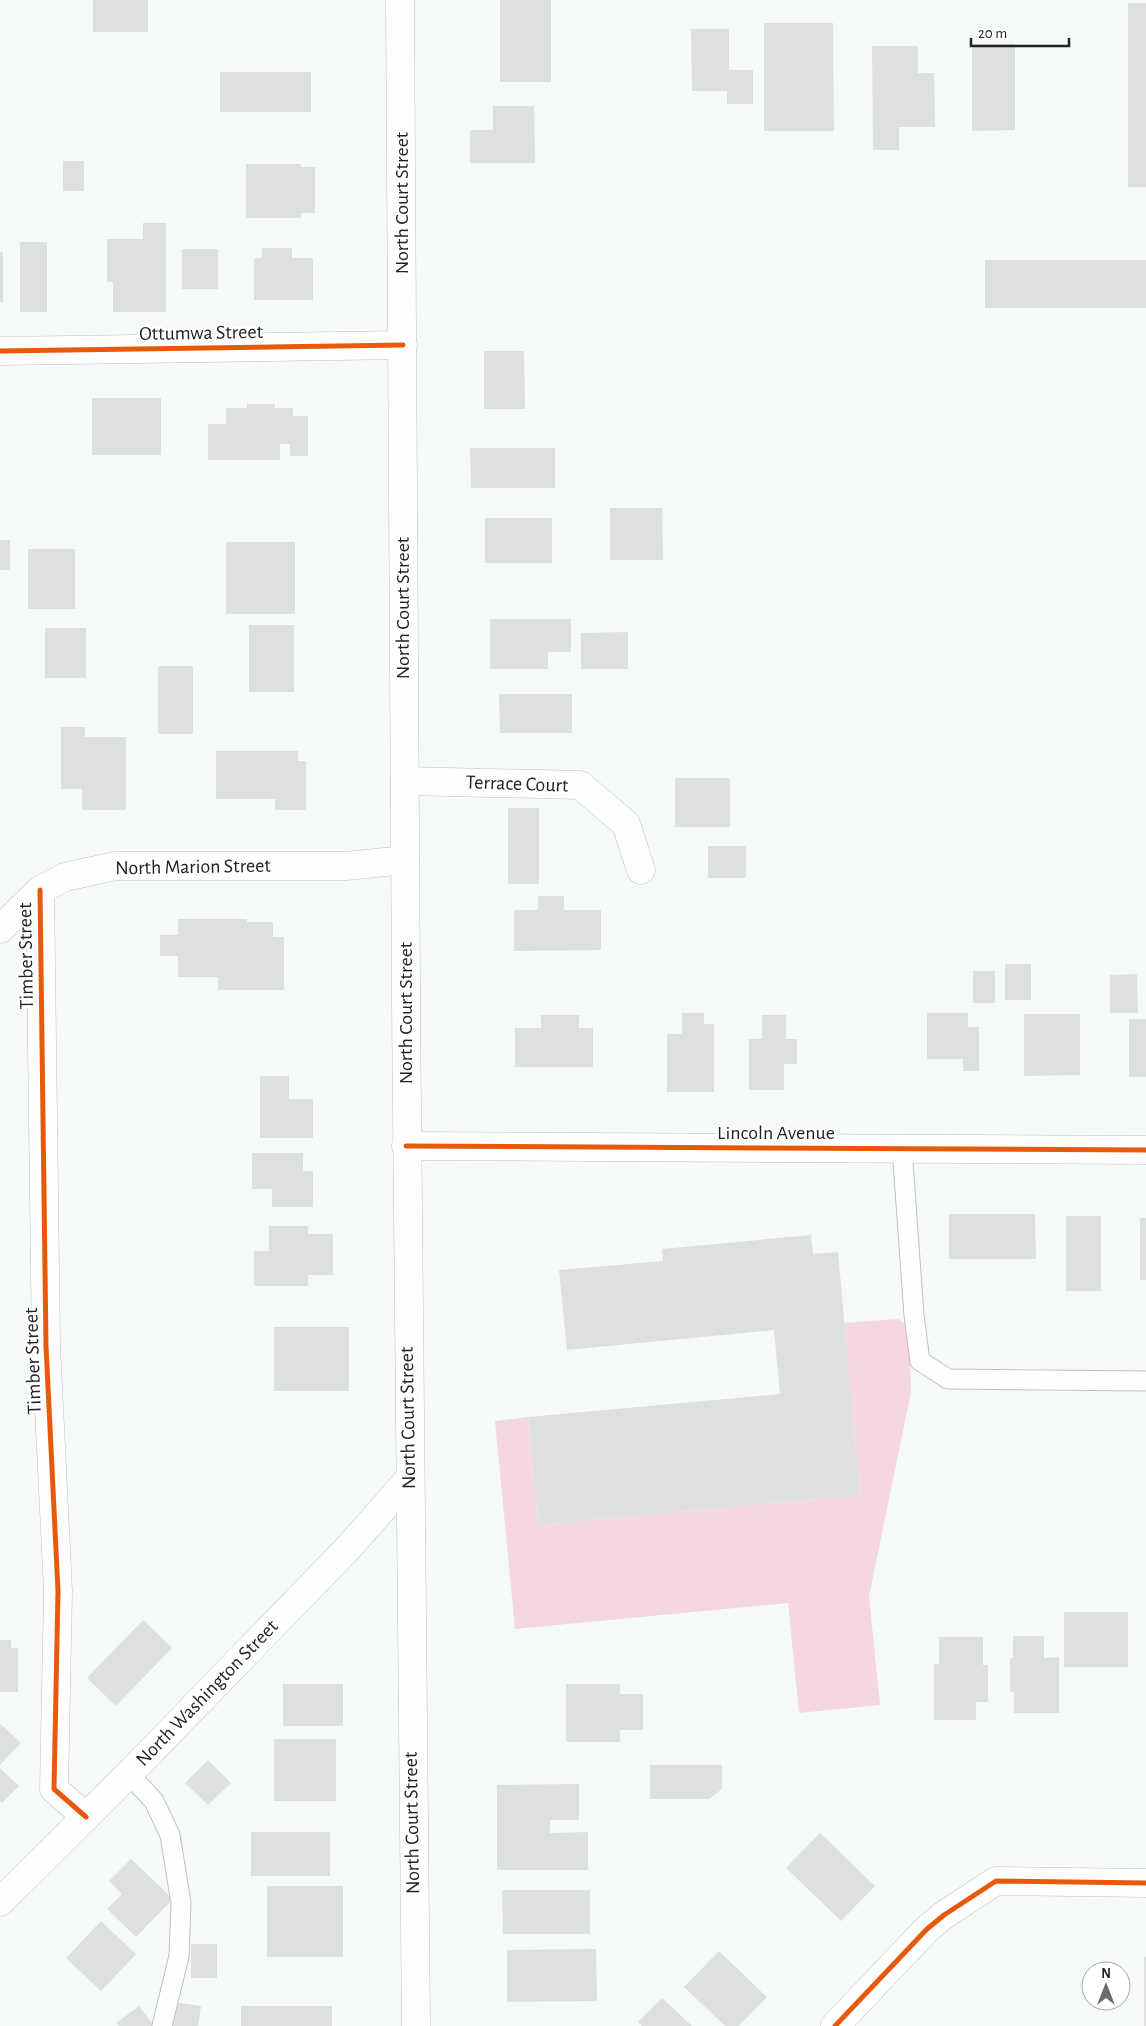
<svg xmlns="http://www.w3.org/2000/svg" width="1146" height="2026" font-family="'Alegreya Sans',sans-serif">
<rect width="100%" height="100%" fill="#f5f9f7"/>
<polygon fill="#f5d7e0" points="898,1319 909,1326 911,1392 869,1596 880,1705 799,1713 788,1603 515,1629 495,1421 528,1417 538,1525 860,1495 844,1323"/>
<g fill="#dee0df">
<rect x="93" y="0" width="55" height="32"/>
<rect x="500" y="0" width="51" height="82"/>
<rect x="1128" y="3" width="18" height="184"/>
<polygon points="764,23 833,23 834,131 764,131"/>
<polygon points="691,29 729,29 729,70 753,70 753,104 727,104 727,91 692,91"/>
<polygon points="972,44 1015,44 1015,130 972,131"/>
<polygon points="872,46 918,46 918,73 934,73 935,127 899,127 899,150 873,150"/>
<rect x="220" y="72" width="91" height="40"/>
<polygon points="493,106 534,106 535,163 470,163 470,130 493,130"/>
<rect x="63" y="161" width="21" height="30"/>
<polygon points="246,164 301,164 301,167 315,167 315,213 301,213 301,218 246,218"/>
<polygon points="143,223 166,223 166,312 113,312 113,282 107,282 107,239 143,239"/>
<rect x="20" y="242" width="27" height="70"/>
<polygon points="262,248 292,248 292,258 313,258 313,300 254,300 254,258 262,258"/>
<rect x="182" y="249" width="36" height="40"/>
<rect x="0" y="252" width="3" height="50"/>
<rect x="985" y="260" width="161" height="48"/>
<polygon points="484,351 524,351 525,409 484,409"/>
<rect x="92" y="398" width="69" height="57"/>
<polygon points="247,404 275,404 275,408 293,408 293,416 308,416 308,456 290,456 290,444 280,444 280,460 208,460 208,424 226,424 226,408 247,408"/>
<polygon points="470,448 555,448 555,488 471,488"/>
<polygon points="610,508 662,508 663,560 610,560"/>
<rect x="485" y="518" width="67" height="45"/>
<rect x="0" y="540" width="10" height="30"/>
<rect x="226" y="542" width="69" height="72"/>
<rect x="28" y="549" width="47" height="60"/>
<polygon points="490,619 571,619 571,652 548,652 548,669 490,669"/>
<rect x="249" y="625" width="45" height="67"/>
<rect x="45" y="628" width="41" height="50"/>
<polygon points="628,632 628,669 581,669 581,633"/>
<rect x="158" y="666" width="35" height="68"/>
<polygon points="499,694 572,694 572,733 500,733"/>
<polygon points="61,727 85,727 85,737 126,737 126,810 82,810 82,789 61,789"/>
<polygon points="216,751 298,751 298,761 306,761 306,810 275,810 275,799 216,799"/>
<rect x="675" y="778" width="55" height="49"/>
<rect x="508" y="808" width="31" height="76"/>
<rect x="708" y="846" width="38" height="32"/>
<polygon points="538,896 564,896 564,910 601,910 601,950 514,951 514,910 538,910"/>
<polygon points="178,919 247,919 247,922 273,922 273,937 284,937 284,990 218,990 218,977 178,977 178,956 160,956 160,935 178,935"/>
<rect x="1005" y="964" width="26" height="36"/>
<rect x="973" y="971" width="22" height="32"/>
<polygon points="1137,974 1138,1013 1110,1013 1110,975"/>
<polygon points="682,1013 704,1013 704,1024 714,1024 714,1092 667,1092 667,1034 682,1034"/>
<polygon points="927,1013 968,1013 968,1027 979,1027 979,1071 963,1071 963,1059 927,1059"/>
<polygon points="1024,1014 1080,1014 1080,1075 1024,1076"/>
<polygon points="541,1015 579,1015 579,1028 593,1028 593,1067 515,1067 515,1028 541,1028"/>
<polygon points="762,1015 786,1015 786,1039 797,1039 797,1064 784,1064 784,1090 749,1090 749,1039 762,1039"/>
<rect x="1129" y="1019" width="17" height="58"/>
<polygon points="260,1076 289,1076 289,1099 313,1099 313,1138 260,1138"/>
<polygon points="252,1153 303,1153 303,1171 313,1171 313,1207 272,1207 272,1189 252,1189"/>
<polygon points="949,1214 1035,1214 1036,1259 949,1259"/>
<rect x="1066" y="1216" width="35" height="75"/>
<rect x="1140" y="1218" width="6" height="62"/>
<polygon points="269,1226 308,1226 308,1234 333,1234 333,1275 308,1275 308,1286 254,1286 254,1251 269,1251"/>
<polygon points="811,1235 813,1254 838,1252 860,1495 538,1525 528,1417 780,1394 774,1330 567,1350 559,1270 663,1261 662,1249"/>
<rect x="274" y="1327" width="75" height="64"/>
<rect x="1064" y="1612" width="64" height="55"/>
<polygon points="143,1620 172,1648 116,1706 87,1678"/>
<polygon points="1013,1636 1044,1636 1044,1658 1059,1657 1059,1713 1014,1713 1014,1692 1010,1692 1010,1658 1013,1658"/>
<polygon points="939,1637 983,1637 983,1665 988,1665 988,1702 976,1702 976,1720 934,1720 934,1664 939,1664"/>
<polygon points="0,1640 11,1640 11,1648 18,1648 18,1692 0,1692"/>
<rect x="283" y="1684" width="60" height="42"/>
<polygon points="566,1684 620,1684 620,1694 643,1694 643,1730 620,1730 620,1742 566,1742"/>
<polygon points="1,1724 21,1743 0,1765 0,1725"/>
<rect x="274" y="1739" width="62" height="62"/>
<polygon points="208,1760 231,1783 208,1805 185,1783"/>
<polygon points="650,1765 722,1765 722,1789 709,1799 650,1799"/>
<polygon points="0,1768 19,1786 2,1803 0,1801"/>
<polygon points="579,1784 579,1820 550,1820 550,1833 588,1832 588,1870 497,1870 497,1785"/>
<rect x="251" y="1832" width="79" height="44"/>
<polygon points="820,1833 875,1886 841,1921 786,1868"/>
<polygon points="131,1859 173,1899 136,1937 107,1909 122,1894 109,1881"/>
<rect x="267" y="1886" width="76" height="71"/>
<polygon points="502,1890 590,1890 590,1934 503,1934"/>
<polygon points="101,1921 136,1954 101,1991 66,1958"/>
<rect x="191" y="1944" width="26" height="34"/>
<polygon points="596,1949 597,2001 507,2002 507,1950"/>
<polygon points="719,1951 767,1997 739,2026 725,2026 684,1987"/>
<rect x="1144" y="1957" width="2" height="69"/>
<polygon points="662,1998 692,2026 642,2026 638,2022"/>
<polygon points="174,2002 201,2006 198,2026 170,2026"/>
<polygon points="139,2006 154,2026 119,2026 116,2023"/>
<rect x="241" y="2006" width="91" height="20"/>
</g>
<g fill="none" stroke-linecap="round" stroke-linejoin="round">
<defs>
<g id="service">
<polyline points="902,1148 914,1315 920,1361 948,1379 1146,1381"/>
<polyline points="129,1774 154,1801 170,1835 181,1903 179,1956 162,2026"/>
</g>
<g id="minor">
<polyline points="0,351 403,345"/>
<polyline points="405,781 580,785 626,824 641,870"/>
<polyline points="40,890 46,1346 58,1591 54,1789 86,1817"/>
<polyline points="0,929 40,890 65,877 115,866 346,866 405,860"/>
<polyline points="406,1146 1146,1150"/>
<polyline points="835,2026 927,1929 944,1915 996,1881 1146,1883"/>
</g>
<polyline id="tertiary" points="0,1902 129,1774 350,1546 409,1479"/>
<path id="secondary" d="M400,0C406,675 405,1351 416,2026"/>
</defs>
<use href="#service" stroke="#bec1c0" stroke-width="21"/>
<use href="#minor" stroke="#bec1c0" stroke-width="29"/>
<use href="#tertiary" stroke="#bec1c0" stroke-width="29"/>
<use href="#secondary" stroke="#bec1c0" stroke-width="29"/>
<use href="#service" stroke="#fefefe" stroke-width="19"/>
<use href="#minor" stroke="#fefefe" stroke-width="28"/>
<use href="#tertiary" stroke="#fefefe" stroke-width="28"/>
<use href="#secondary" stroke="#fefefe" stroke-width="28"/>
<defs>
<g id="cycleway">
<polyline points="0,351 403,345"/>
<polyline points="40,890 46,1346 58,1591 54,1789 86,1817"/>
<polyline points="406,1146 1146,1150"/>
<polyline points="835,2026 927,1929 944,1915 996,1881 1146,1883"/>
</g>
</defs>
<use href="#cycleway" stroke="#fff" stroke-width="8"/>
<use href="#cycleway" stroke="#e8590c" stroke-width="5"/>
</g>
<g text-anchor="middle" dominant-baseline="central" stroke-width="4.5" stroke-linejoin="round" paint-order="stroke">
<g font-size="20" fill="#202322" stroke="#fff">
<text transform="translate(402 203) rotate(-90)">North Court Street</text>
<text transform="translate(201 333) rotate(-1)">Ottumwa Street</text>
<text transform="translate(403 608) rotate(-90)">North Court Street</text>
<text transform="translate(517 784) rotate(2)">Terrace Court</text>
<text transform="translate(193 867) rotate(-1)">North Marion Street</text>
<text transform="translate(26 956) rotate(-91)">Timber Street</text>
<text transform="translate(406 1013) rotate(-90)">North Court Street</text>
<text x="776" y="1133">Lincoln Avenue</text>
<text transform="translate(33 1361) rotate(-92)">Timber Street</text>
<text transform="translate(408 1418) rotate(-91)">North Court Street</text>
<text transform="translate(207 1693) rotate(-46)">North Washington Street</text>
<text transform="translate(412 1823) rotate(-91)">North Court Street</text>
</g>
</g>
<g transform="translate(1106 1986)"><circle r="24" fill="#ffffff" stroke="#a6a7a7"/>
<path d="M0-4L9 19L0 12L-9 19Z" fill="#6b6e6d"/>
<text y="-8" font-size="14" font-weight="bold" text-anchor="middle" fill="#202322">N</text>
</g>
<path d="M971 38v8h98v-8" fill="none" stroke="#202322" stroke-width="2.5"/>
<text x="978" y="38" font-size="15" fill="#202322" stroke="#ffffff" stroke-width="4" paint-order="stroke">20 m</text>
</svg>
